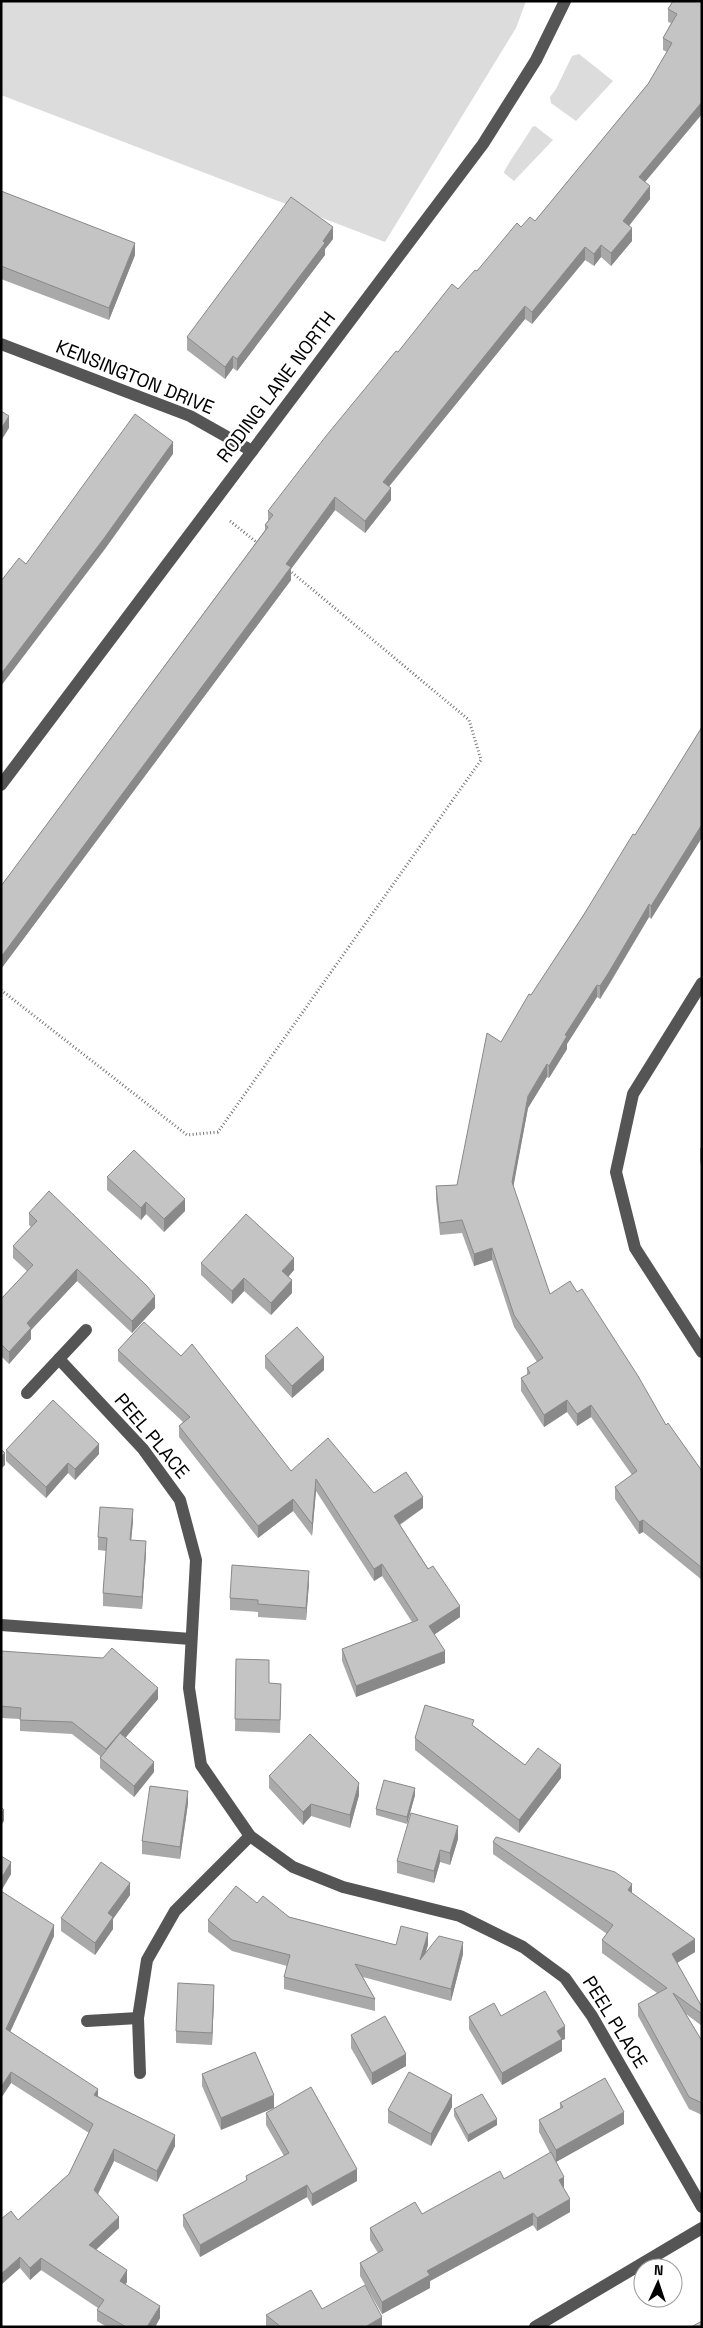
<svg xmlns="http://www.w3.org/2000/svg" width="703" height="2328" font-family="'Space Grotesk',sans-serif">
<rect width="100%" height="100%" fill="#fff"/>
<g fill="#dcdcdc">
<polygon points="1,1 526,1 516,28 385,242 1,95"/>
<polygon points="579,54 613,81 576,121 551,103 550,97 556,89 572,56"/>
<path d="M535,126L553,140L514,181L504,173C504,168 528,136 532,127Z"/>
</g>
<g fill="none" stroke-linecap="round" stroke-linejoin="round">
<g stroke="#777" stroke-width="3" stroke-dasharray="1 2.5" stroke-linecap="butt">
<polyline points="230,521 260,545"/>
<polyline points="1,990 187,1135 218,1132 481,760 469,720 289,570"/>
</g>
<g stroke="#555" stroke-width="12">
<polyline points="1,344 190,416 252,451"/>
<polyline points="1,785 483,144 536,60 565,1"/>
<polyline points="702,983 633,1094 616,1172 635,1248 702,1352"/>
<polyline points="59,1359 143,1449 180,1500 196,1560 189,1688 201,1765 250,1836 293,1867 343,1887 460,1916 523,1947 565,1978 592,2016 702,2207"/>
<polyline points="27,1393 86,1330"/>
<polyline points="1,1625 191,1639"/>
<polyline points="87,2021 138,2018"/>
<polyline points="140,2073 138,2018 147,1960 175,1911 250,1836"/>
<polyline points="535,2327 702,2228"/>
</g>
</g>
<g fill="#a9a9a9">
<polygon points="702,1 702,114 645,182 650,199 629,226 632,241 611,266 601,257 594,266 585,260 532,324 525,319 389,486 391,500 365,533 335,510 291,569 291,580 1,969 1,886 265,530 265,525 268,521 268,511 398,352 458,289 521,227 535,221 648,84 667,52 663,50 663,38 671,23 668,22 668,9"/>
<polygon points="1,191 135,255 109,320 1,279"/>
<polygon points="333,239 325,249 325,255 237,371 233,368 225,379 187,350 187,337"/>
<polygon points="702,727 702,839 701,839 651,919 649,917 609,985 600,999 597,997 567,1044 567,1049 549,1078 547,1077 528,1108 513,1186 550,1294 666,1425 702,1471 702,1580 643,1532 639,1534 615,1499 615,1487 632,1475 591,1417 577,1426 567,1412 544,1427 521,1391 521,1378 527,1375 527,1368 537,1362 514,1327 492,1260 474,1266 462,1233 440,1235 436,1199 436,1186 457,1185 501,1042 635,835"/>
<polygon points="700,1148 702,1148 702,1170 700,1161"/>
<polygon points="107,1177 185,1211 164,1232 146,1214 141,1220 107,1190"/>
<polygon points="29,1213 155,1308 132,1333 77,1281 31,1330 31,1339 9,1364 2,1357 1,1358 1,1299 27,1271 13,1258 13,1246 31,1227 29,1225"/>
<polygon points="201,1263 294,1270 288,1277 292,1293 271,1315 244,1291 232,1304 201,1275"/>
<polygon points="118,1350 291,1471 374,1493 423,1508 400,1525 460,1617 434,1635 445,1663 356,1697 342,1661 342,1649 412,1622 382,1576 374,1581 316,1491 312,1536 293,1511 258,1538 179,1437 179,1426 183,1422 118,1361"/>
<polygon points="265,1356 324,1370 292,1398 265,1368"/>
<polygon points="6,1450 99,1454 75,1480 68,1473 46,1498 6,1461"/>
<polygon points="133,1521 131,1540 146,1553 142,1609 103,1606 103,1593 106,1551 98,1550 98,1537"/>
<polygon points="309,1583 306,1620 258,1617 258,1612 230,1610 230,1598"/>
<polygon points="1,1651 158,1699 125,1738 154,1772 134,1797 100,1768 100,1756 72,1734 20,1731 20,1719 1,1718"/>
<polygon points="236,1659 269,1683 281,1696 280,1733 235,1731"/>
<polygon points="474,1726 525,1765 561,1778 519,1833 415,1750 415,1738"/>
<polygon points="269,1776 359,1795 350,1828 311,1816 303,1825 269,1788"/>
<polygon points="415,1795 407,1824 376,1815 376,1809"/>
<polygon points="188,1803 180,1859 142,1854 142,1841"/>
<polygon points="458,1839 450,1865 440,1862 434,1883 397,1873 397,1861"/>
<polygon points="493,1842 632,1893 695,1952 677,1963 702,2007 702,2026 686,2014 702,2041 702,2115 689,2109 638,2016 638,2004 657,1993 602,1953 602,1940 607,1934 493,1854"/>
<polygon points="1,1856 11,1874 1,1891 54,1936 10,2032 98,2096 175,2146 157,2182 114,2161 98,2194 119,2228 96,2250 127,2282 125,2284 160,2318 155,2327 107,2327 97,2321 97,2310 98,2308 41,2270 30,2280 20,2268 18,2220 69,2174 89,2133 11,2083 1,2098"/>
<polygon points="130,1895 113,1919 113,1929 95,1955 61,1931 61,1918"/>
<polygon points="257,1903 289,1917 396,1945 428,1945 425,1953 463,1954 451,2001 363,1977 375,1999 375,2011 284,1989 284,1977 287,1966 232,1951 208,1932 208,1920"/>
<polygon points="214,1997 212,2045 176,2043 176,2031"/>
<polygon points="469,2017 565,2039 562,2040 562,2051 502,2085 469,2029"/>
<polygon points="351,2035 406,2066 372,2085 351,2048"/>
<polygon points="255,2052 221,2130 202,2086 202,2074"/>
<polygon points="560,2103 624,2124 556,2162 570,2212 537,2231 533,2225 430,2281 430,2288 382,2314 360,2276 360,2263 378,2253 370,2240 370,2228 422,2214 504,2179 550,2153 539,2132 539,2120 560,2108"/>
<polygon points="452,2107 431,2146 388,2123 388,2110"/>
<polygon points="454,2109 497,2125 468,2142 454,2116"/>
<polygon points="266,2113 357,2181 312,2206 307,2197 200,2257 183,2226 183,2215 246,2181 246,2176 284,2156 266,2125"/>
<polygon points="322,2309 382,2327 266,2327 266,2315"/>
</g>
<g fill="#898989">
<polygon points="702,102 702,114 639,189 639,177"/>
<polygon points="650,186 650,199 623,233 623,221"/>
<polygon points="333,227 333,239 325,249 325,255 237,371 237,359"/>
<polygon points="632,228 632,241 611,266 611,253"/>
<polygon points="135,243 135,255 109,320 109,308"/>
<polygon points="601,245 601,257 594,266 594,254"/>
<polygon points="585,247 585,260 532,324 532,312"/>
<polygon points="525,306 525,319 383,494 383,482"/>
<polygon points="233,356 233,368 225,379 225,367"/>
<polygon points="9,416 9,428 1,441 1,429"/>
<polygon points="173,442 173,454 105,549 1,686 1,674"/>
<polygon points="391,488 391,500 365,533 365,521"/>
<polygon points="335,497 335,510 291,569 291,580 1,969 1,957 286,564"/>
<polygon points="701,826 701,839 651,919 651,906"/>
<polygon points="649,904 649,917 600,999 600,986"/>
<polygon points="597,985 597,997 567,1044 567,1049 549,1078 549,1066 565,1035"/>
<polygon points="547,1064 547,1077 528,1108 512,1194 512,1182 528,1096"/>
<polygon points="185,1199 185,1211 164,1232 164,1219"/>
<polygon points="146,1202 146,1214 141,1220 141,1208"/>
<polygon points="492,1248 492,1260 474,1266 474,1254"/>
<polygon points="294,1258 294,1270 282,1284 282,1271"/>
<polygon points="77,1269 77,1281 31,1330 31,1339 9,1364 9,1352 27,1323"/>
<polygon points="244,1278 244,1291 232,1304 232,1291"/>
<polygon points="292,1280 292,1293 271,1315 271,1303"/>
<polygon points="155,1296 155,1308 132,1333 132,1321"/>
<polygon points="324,1357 324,1370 292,1398 292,1386"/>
<polygon points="567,1400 567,1412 544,1427 544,1415"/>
<polygon points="591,1405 591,1417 577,1426 577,1414"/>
<polygon points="99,1444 99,1454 75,1480 75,1469"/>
<polygon points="5,1453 5,1465 1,1469 1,1457"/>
<polygon points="68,1463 68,1473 46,1498 46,1487"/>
<polygon points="316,1479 316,1491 312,1536 312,1524"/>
<polygon points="423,1497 423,1508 394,1528 394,1516"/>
<polygon points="293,1499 293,1511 258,1538 258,1526"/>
<polygon points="133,1509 133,1521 130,1552 130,1540"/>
<polygon points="643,1520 643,1532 639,1534 639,1522"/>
<polygon points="146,1541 146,1553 142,1609 142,1597"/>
<polygon points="382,1564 382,1576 374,1581 374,1569"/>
<polygon points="309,1571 309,1583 306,1620 306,1608"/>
<polygon points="460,1606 460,1617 429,1638 429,1626"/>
<polygon points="445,1651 445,1663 356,1697 356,1686"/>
<polygon points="158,1688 158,1699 106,1761 106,1749"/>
<polygon points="154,1762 154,1772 134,1797 134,1786"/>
<polygon points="561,1765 561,1778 519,1833 519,1820"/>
<polygon points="359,1783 359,1795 350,1828 350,1815"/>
<polygon points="415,1788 415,1795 407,1824 407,1817"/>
<polygon points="188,1791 188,1803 180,1859 180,1847"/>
<polygon points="311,1804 311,1816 303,1825 303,1812"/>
<polygon points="4,1810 4,1821 1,1825 1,1813"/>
<polygon points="458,1826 458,1839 450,1865 450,1853"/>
<polygon points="440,1850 440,1862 434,1883 434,1871"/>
<polygon points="11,1862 11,1874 1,1891 1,1879"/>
<polygon points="130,1883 130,1895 113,1919 113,1929 95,1955 95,1943 108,1913"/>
<polygon points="632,1884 632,1897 628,1890"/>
<polygon points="54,1925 54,1936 6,2041 6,2029"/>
<polygon points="428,1933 428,1945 420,1972 420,1960"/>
<polygon points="695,1939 695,1952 672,1966 672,1954"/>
<polygon points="463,1942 463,1954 451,2001 451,1989"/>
<polygon points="214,1985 214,1997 212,2045 212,2033"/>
<polygon points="565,2026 565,2039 562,2040 562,2051 502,2085 502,2073 557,2031"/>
<polygon points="406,2054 406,2066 372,2085 372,2073"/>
<polygon points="11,2072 11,2083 1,2098 1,2087"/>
<polygon points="98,2089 98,2101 94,2095"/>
<polygon points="274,2095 274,2108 221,2130 221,2118"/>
<polygon points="452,2095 452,2107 431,2146 431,2134"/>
<polygon points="624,2112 624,2124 556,2162 556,2150"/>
<polygon points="497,2119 497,2125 468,2142 468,2135"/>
<polygon points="175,2135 175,2146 157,2182 157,2171"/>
<polygon points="114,2149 114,2161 94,2202 94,2190"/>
<polygon points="357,2169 357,2181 312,2206 312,2194"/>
<polygon points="564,2177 564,2189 559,2180"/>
<polygon points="307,2185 307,2197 200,2257 200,2245"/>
<polygon points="570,2199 570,2212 537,2231 537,2218"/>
<polygon points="533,2213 533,2225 430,2281 430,2288 382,2314 382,2302 427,2271"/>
<polygon points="119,2217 119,2228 89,2256 89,2245"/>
<polygon points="20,2257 20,2268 1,2285 1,2274"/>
<polygon points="41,2258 41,2270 30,2280 30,2268"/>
<polygon points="127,2270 127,2282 120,2292 120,2281"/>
<polygon points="160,2306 160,2318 155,2327 147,2327"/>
<polygon points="382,2317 382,2327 365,2327"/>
</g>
<g fill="#c4c4c4" stroke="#898989">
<polygon points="673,1 702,1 702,102 639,177 650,186 623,221 632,228 611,253 601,245 594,254 585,247 532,312 525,306 383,482 391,488 365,521 335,497 286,564 291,567 1,957 1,886 268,527 265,525 273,515 268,511 326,436 396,351 398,352 452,284 458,289 475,270 477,271 517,223 521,227 530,217 535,221 648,84 672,43 663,38 677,14 668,9"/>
<polygon points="1,191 135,243 109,308 1,266"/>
<polygon points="291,197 333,227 323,241 325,243 237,359 233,356 225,367 187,337"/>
<polygon points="1,411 9,416 1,429"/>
<polygon points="135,414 173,442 105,537 1,674 1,581 19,558 26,564"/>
<polygon points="702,727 702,827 701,826 651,906 649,904 609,972 600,986 597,985 565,1035 567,1036 549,1066 547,1064 528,1096 512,1182 550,1294 570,1281 577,1292 582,1289 638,1376 666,1425 668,1423 702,1471 702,1568 643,1520 639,1522 615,1487 637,1471 591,1405 577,1414 567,1400 544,1415 521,1378 530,1373 527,1368 543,1358 514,1315 492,1248 474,1254 462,1220 440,1223 436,1186 457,1185 487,1033 501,1042 529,994 531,995 583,916 633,834 635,835"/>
<polygon points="134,1150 185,1199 164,1219 146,1202 141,1208 107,1177"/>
<polygon points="49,1191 147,1286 155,1296 132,1321 77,1269 27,1323 31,1328 9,1352 2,1345 1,1346 1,1299 33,1265 13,1246 37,1221 29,1213"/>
<polygon points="246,1214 294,1258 282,1271 292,1280 271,1303 244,1278 232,1291 201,1263"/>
<polygon points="144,1322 181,1356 192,1344 291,1471 328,1438 374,1493 406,1472 423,1497 394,1516 428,1569 433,1566 460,1606 429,1626 445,1651 356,1686 342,1649 418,1620 382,1564 374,1569 316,1479 312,1524 293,1499 258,1526 179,1426 190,1417 118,1350"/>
<polygon points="297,1327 324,1357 292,1386 265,1356"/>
<polygon points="53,1400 99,1444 75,1469 68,1463 46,1487 6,1450"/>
<polygon points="1,1449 5,1453 1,1457"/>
<polygon points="100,1507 133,1509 130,1540 146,1541 142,1597 103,1593 107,1538 98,1537"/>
<polygon points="232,1565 309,1571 306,1608 258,1604 258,1600 230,1598"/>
<polygon points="112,1648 158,1688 106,1749 72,1722 20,1720 21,1708 1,1706 1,1651 103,1658"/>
<polygon points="236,1659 269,1660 269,1683 281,1684 280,1720 235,1719"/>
<polygon points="425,1705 474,1720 472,1725 525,1765 538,1748 561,1765 519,1820 415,1738"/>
<polygon points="120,1733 154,1762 134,1786 100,1758"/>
<polygon points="310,1734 359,1783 350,1815 311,1804 303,1812 269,1776"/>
<polygon points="384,1780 415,1788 407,1817 376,1809"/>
<polygon points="150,1786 188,1791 180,1847 142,1841"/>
<polygon points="1,1807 4,1810 1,1813"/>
<polygon points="411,1813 458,1826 450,1853 440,1850 434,1871 397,1861"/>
<polygon points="496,1837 615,1872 632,1884 628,1890 695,1939 672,1954 702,2007 702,2014 673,1993 702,2041 702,2103 689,2097 638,2004 667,1988 602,1940 613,1925 493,1842"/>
<polygon points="1,1856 11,1862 1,1879"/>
<polygon points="101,1862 130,1883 108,1913 113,1917 95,1943 61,1918"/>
<polygon points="236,1886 257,1903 263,1896 289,1917 396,1945 401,1926 428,1933 420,1960 439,1936 463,1942 451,1989 355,1964 375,1999 284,1977 290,1955 232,1940 208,1920"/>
<polygon points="1,1891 54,1925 6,2029 98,2089 94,2095 175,2135 157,2171 114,2149 94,2190 119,2217 89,2245 127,2270 120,2281 160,2306 147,2327 126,2327 97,2310 104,2300 41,2258 30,2268 20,2257 1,2274 1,2219 11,2211 18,2220 69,2174 93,2124 11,2072 1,2087 1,1943 2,1941 1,1941"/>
<polygon points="178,1983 214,1985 212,2033 176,2031"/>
<polygon points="545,1991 565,2026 557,2031 562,2039 502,2073 469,2017 494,2003 501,2016"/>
<polygon points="385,2016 406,2054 372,2073 351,2035"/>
<polygon points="255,2052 274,2095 221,2118 202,2074"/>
<polygon points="409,2072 452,2095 431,2134 388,2110"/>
<polygon points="605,2078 624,2112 556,2150 539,2120 563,2107 560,2103"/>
<polygon points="311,2087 357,2169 312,2194 307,2185 200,2245 183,2215 247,2180 246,2176 289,2153 266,2113"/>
<polygon points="482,2094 497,2119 468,2135 454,2109"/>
<polygon points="551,2152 564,2177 559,2180 570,2199 537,2218 533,2213 427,2271 430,2275 382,2302 360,2263 383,2250 370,2228 415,2202 422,2214 500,2171 504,2179"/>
<polygon points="365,2285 382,2317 365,2327 281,2327 266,2315 311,2290 322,2309"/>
<polygon points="702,2321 702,2327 691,2327"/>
</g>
<g text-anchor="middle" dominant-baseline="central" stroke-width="5" stroke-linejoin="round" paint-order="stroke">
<g font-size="19" fill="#000" stroke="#fff">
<text transform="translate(135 377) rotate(22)">KENSINGTON DRIVE</text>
<text transform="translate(276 387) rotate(-53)">RODING LANE NORTH</text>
<text transform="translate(152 1436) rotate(50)">PEEL PLACE</text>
<text transform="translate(615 2022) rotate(58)">PEEL PLACE</text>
</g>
</g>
<rect width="703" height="2328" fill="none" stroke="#000000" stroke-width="5"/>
<g transform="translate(658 2283) rotate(3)"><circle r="24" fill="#ffffff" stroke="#999999"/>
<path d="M0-4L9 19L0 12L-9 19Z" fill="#000000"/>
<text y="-8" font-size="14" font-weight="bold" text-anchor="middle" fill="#000000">N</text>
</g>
</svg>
